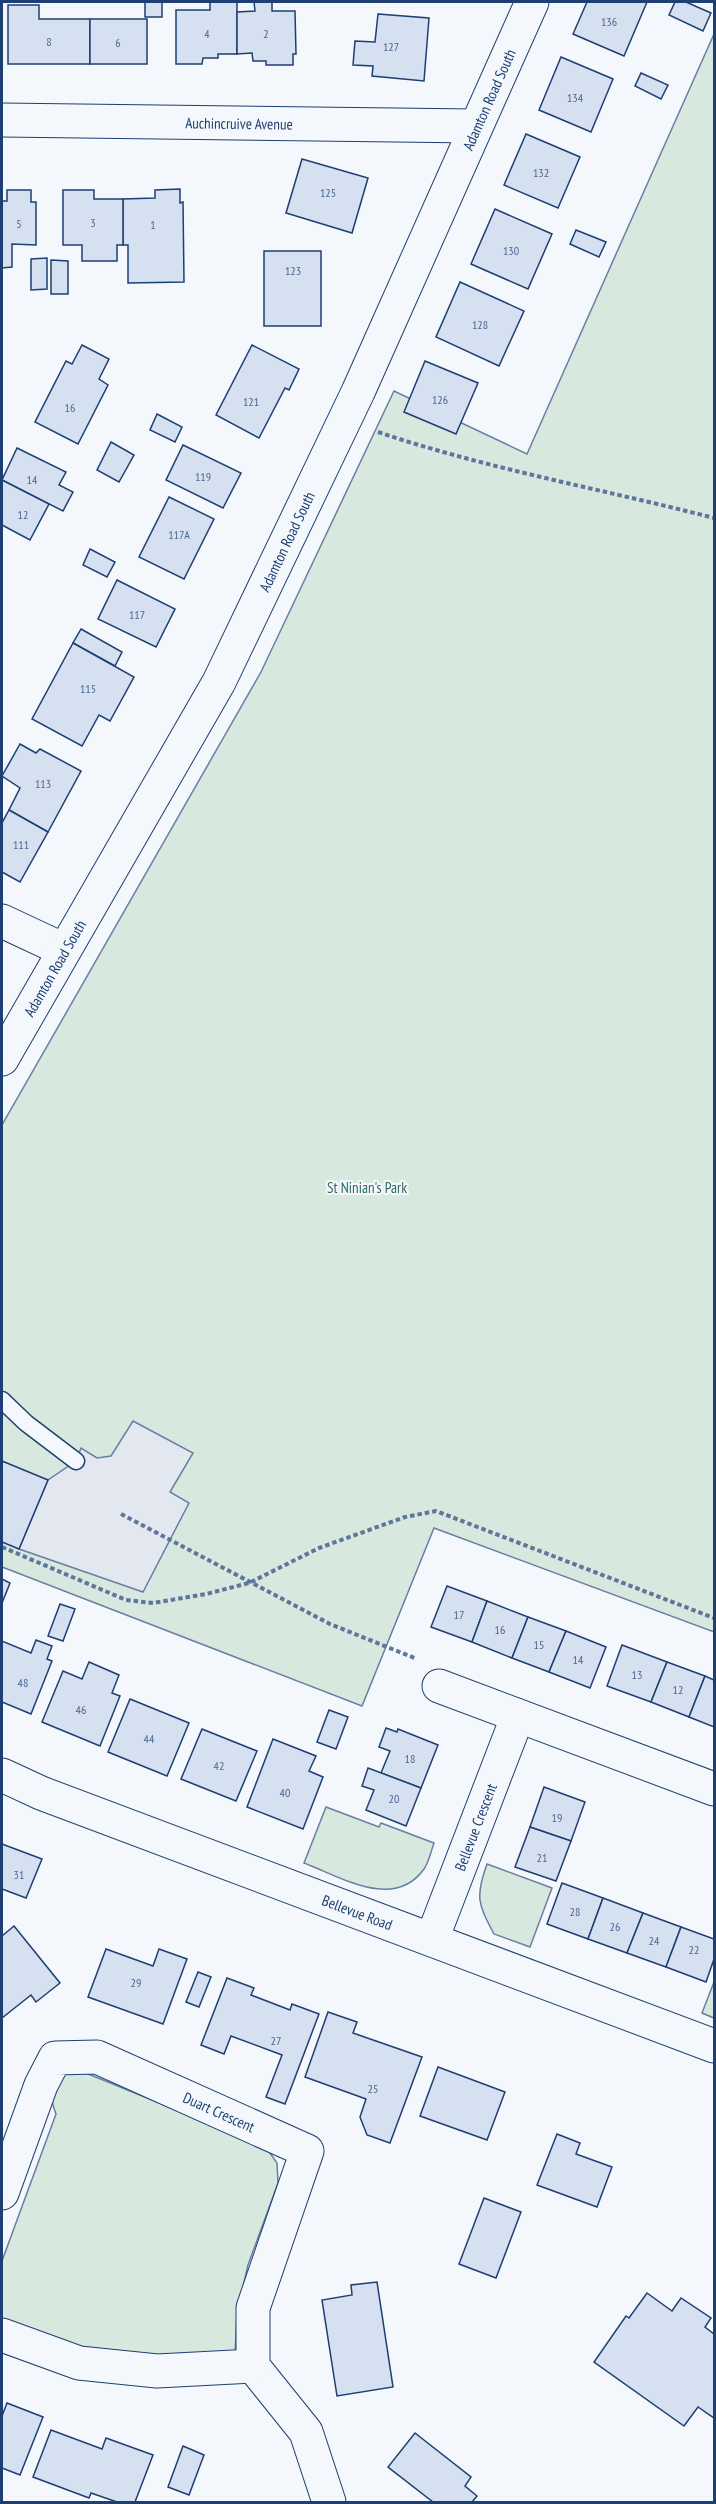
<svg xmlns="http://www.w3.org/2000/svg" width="716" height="2504" font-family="'PT Sans Narrow',sans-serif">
<rect width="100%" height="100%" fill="#f4f7fb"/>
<g fill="#d7e8df" stroke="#687fa3" stroke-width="1.5">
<polygon points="714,34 714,1632 434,1528 362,1706 2,1567 2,1125 261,672 394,391 527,454"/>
<path d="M326,1807L379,1827L381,1823L434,1843C431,1851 429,1862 424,1869C394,1911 341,1877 304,1863Z"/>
<path d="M487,1864L552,1888L530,1947L494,1934C478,1904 475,1897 487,1864Z"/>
<polygon points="714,1982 714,2018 702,2013"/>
<path d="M67,2071H81L265,2146L277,2163L278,2183L248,2265L237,2313L235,2356L85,2354L2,2323V2261L56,2114C47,2092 53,2088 67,2071Z"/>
</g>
<polygon fill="#e3e8f0" stroke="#687fa3" stroke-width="1.5" points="133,1421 193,1453 170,1492 189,1503 143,1592 19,1549 48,1480 76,1461 81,1448 97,1458 111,1456"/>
<g fill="#d5e0f0" stroke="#1d3f73" stroke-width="1.5">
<rect x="145" y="2" width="17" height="15"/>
<polygon points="210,2 237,2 237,54 218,54 218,58 203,58 202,64 176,64 176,10 210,10"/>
<polygon points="254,2 272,2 272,11 295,11 296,54 293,54 293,65 266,65 266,61 253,61 252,53 237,54 237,12 255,11"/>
<polygon points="587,2 647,2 624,56 573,34"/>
<polygon points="675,2 686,2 711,13 703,31 669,15"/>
<polygon points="8,5 39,5 39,19 90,19 90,64 8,64"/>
<polygon points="378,14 429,18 424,81 372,76 373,66 353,65 355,41 375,42"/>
<rect x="90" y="19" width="57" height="45"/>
<polygon points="561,57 613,79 591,132 539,110"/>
<polygon points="641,73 668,85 661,99 635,86"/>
<polygon points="526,134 580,157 558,208 504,185"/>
<polygon points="302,159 368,178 352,233 286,213"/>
<polygon points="180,189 180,203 183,202 184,282 128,283 128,245 123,245 123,199 155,198 155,190"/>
<polygon points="7,190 31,190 31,202 36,202 36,245 12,244 12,267 2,268 2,201 7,201"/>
<polygon points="63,190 94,190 94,199 123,199 123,245 117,245 117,261 82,261 82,245 63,245"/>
<polygon points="495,209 552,234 528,289 471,264"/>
<polygon points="576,230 606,242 599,257 570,244"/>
<rect x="264" y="251" width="57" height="75"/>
<polygon points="47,258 47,289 31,290 31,259"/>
<polygon points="51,260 68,261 68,294 51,294"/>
<polygon points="460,282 524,311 499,366 436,337"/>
<polygon points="82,345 109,359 99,379 108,385 78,444 35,422 66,361 72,364"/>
<polygon points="252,345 299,369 289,390 285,388 259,438 216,415"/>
<polygon points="425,361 478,383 456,434 404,412"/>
<polygon points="157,414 182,427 175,442 150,430"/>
<polygon points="111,442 134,455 119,482 97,470"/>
<polygon points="183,445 241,473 223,508 166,480"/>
<polygon points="17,448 66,472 59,485 73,492 63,511 2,480"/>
<polygon points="2,480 49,504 30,540 2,525"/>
<polygon points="169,497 214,519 184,579 139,557"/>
<polygon points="90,549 115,562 107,577 83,565"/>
<polygon points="117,580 175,609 156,647 98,619"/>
<polygon points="81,629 122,652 115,666 73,643"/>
<polygon points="73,643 134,677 110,721 99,715 82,746 32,719"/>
<polygon points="20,744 36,753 40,749 81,771 48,832 9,810 20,788 2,776"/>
<polygon points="9,810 48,832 20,882 2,872 2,823"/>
<polygon points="2,1461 48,1480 19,1549 2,1542"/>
<polygon points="2,1579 10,1583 2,1603"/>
<polygon points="447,1586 487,1601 472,1642 431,1627"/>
<polygon points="487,1601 528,1617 512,1658 472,1642"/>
<polygon points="60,1604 75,1609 63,1641 48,1636"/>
<polygon points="528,1617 566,1631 549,1672 512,1658"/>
<polygon points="566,1631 606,1647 590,1688 549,1672"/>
<polygon points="36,1640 52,1646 47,1659 52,1661 31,1714 2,1702 2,1641 31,1653"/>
<polygon points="622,1645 667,1662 651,1702 607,1686"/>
<polygon points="89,1662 119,1675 112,1693 120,1696 100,1746 42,1722 63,1671 82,1679"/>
<polygon points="667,1662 705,1676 689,1717 651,1702"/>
<polygon points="705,1676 714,1680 714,1727 689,1717"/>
<polygon points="130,1699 189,1723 167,1776 108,1752"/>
<polygon points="329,1710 348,1717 336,1749 317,1742"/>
<polygon points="386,1728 397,1732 398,1729 438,1745 421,1788 381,1773 390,1751 379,1747"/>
<polygon points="202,1729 257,1751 236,1801 181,1779"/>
<polygon points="273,1739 316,1756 309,1771 323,1777 303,1829 247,1807"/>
<polygon points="368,1768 421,1788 406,1826 366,1810 374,1790 362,1786"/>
<polygon points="544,1787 585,1802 571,1841 530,1827"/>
<polygon points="530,1827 571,1841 556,1881 515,1867"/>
<polygon points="2,1844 42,1859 26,1898 2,1889"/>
<polygon points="562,1883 603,1898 588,1939 547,1924"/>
<polygon points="603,1898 643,1913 627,1953 588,1939"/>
<polygon points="643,1913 681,1927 666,1967 627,1953"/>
<polygon points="14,1926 60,1983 36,2002 31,1995 2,2018 2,1936"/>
<polygon points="681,1927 714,1939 714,1959 706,1982 666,1967"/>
<polygon points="106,1949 153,1966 159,1949 187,1959 163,2024 88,1997"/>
<polygon points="198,1972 211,1977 199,2007 186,2002"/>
<polygon points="227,1978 254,1988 251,1995 290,2010 292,2004 319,2014 285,2104 266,2097 282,2055 231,2036 224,2054 201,2045"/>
<polygon points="328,2012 357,2022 353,2033 422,2057 390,2143 367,2135 360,2117 366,2099 305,2077"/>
<polygon points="438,2067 505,2092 487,2140 420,2116"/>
<polygon points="557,2134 580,2143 576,2154 612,2167 597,2207 537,2185"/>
<polygon points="484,2198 521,2212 496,2278 459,2264"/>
<polygon points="377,2282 393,2387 337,2396 322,2300 352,2295 351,2285"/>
<polygon points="647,2293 672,2311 681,2298 711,2318 705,2327 714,2334 714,2418 698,2407 684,2426 594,2362 626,2316 629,2318"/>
<polygon points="7,2403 43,2417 20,2475 2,2468 2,2416"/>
<polygon points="51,2430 102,2449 106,2438 153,2455 135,2502 117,2502 91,2493 89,2498 33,2477"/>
<polygon points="415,2433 471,2477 465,2486 477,2496 472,2502 433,2502 388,2467"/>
<polygon points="183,2446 204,2455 189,2495 168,2487"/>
</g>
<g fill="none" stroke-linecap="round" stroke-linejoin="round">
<defs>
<polyline id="lane" points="2,1400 26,1423 76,1461"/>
<g id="street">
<path id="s1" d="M2,120L475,126"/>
<polyline points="2,921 64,950"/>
<polyline points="439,1686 714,1789"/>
<path id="s2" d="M432,1939L512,1731L516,1715"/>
<path id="s3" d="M2,2193L41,2085L55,2058L97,2057L307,2151L253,2308V2366L306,2432L329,2502"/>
<polyline points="2,2335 79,2363 157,2371 253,2366"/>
</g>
<g id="secondary">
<path id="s4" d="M2,1059L219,682L358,392L532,2"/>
<path id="s5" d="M2,1775L41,1793L714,2046"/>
</g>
</defs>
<use href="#lane" stroke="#1d3f73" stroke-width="19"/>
<use href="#street" stroke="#1d3f73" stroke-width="35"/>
<use href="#secondary" stroke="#1d3f73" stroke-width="35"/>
<g stroke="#5e769c" stroke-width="4" stroke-dasharray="4.5 3" stroke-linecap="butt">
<path d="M378,432C488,469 602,489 714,518"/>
<polyline points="121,1514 330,1624 417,1659"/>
<polyline points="2,1547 126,1600 153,1603 206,1594 249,1583 319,1548 405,1517 436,1511 714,1618"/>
</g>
<use href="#lane" stroke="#f4f7fb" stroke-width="16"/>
<use href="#street" stroke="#f4f7fb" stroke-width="33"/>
<use href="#secondary" stroke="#f4f7fb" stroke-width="33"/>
</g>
<g text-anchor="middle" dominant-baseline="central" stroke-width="4.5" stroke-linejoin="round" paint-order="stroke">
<g font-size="12" fill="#4b6792">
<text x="609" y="21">136</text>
<text x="207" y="33">4</text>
<text x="266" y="33">2</text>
<text x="49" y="41">8</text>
<text x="118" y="42">6</text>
<text x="391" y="46">127</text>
<text x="575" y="97">134</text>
<text x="541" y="172">132</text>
<text x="328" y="192">125</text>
<text x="93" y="222">3</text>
<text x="19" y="223">5</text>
<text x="153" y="224">1</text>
<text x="511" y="250">130</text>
<text x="293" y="270">123</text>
<text x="480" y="324">128</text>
<text x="440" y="399">126</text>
<text x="251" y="401">121</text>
<text x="70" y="407">16</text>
<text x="203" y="476">119</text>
<text x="32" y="479">14</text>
<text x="23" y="514">12</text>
<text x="179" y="534">117A</text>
<text x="137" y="614">117</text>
<text x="88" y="688">115</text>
<text x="43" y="783">113</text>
<text x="21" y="844">111</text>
<text x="459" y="1614">17</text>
<text x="500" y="1629">16</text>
<text x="539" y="1644">15</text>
<text x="578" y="1659">14</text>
<text x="637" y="1674">13</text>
<text x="23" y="1682">48</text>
<text x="678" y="1689">12</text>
<text x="81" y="1709">46</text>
<text x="149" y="1738">44</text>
<text x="410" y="1758">18</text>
<text x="219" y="1765">42</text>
<text x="285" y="1792">40</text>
<text x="394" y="1798">20</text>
<text x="557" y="1817">19</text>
<text x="542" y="1857">21</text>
<text x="19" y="1874">31</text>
<text x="575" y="1911">28</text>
<text x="615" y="1926">26</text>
<text x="654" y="1940">24</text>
<text x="694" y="1949">22</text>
<text x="136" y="1982">29</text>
<text x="276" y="2040">27</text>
<text x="373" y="2088">25</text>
</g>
<g font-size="15" fill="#1d3f73" stroke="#f4f7fb">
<text stroke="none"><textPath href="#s4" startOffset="1077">Adamton Road South</textPath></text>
<text stroke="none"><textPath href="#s1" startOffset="237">Auchincruive Avenue</textPath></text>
<text stroke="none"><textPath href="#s4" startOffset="591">Adamton Road South</textPath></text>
<text stroke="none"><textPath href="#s4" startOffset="105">Adamton Road South</textPath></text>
<text stroke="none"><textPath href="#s2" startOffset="120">Bellevue Crescent</textPath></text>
<text stroke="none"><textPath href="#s5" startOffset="381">Bellevue Road</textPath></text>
<text stroke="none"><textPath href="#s3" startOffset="321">Duart Crescent</textPath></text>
</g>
<g font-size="15" fill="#2c6c60" stroke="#f4f7fb">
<text x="367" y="1187">St Ninian's Park</text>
</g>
</g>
<rect width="716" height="2504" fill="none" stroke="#1d3f73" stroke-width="6"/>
</svg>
